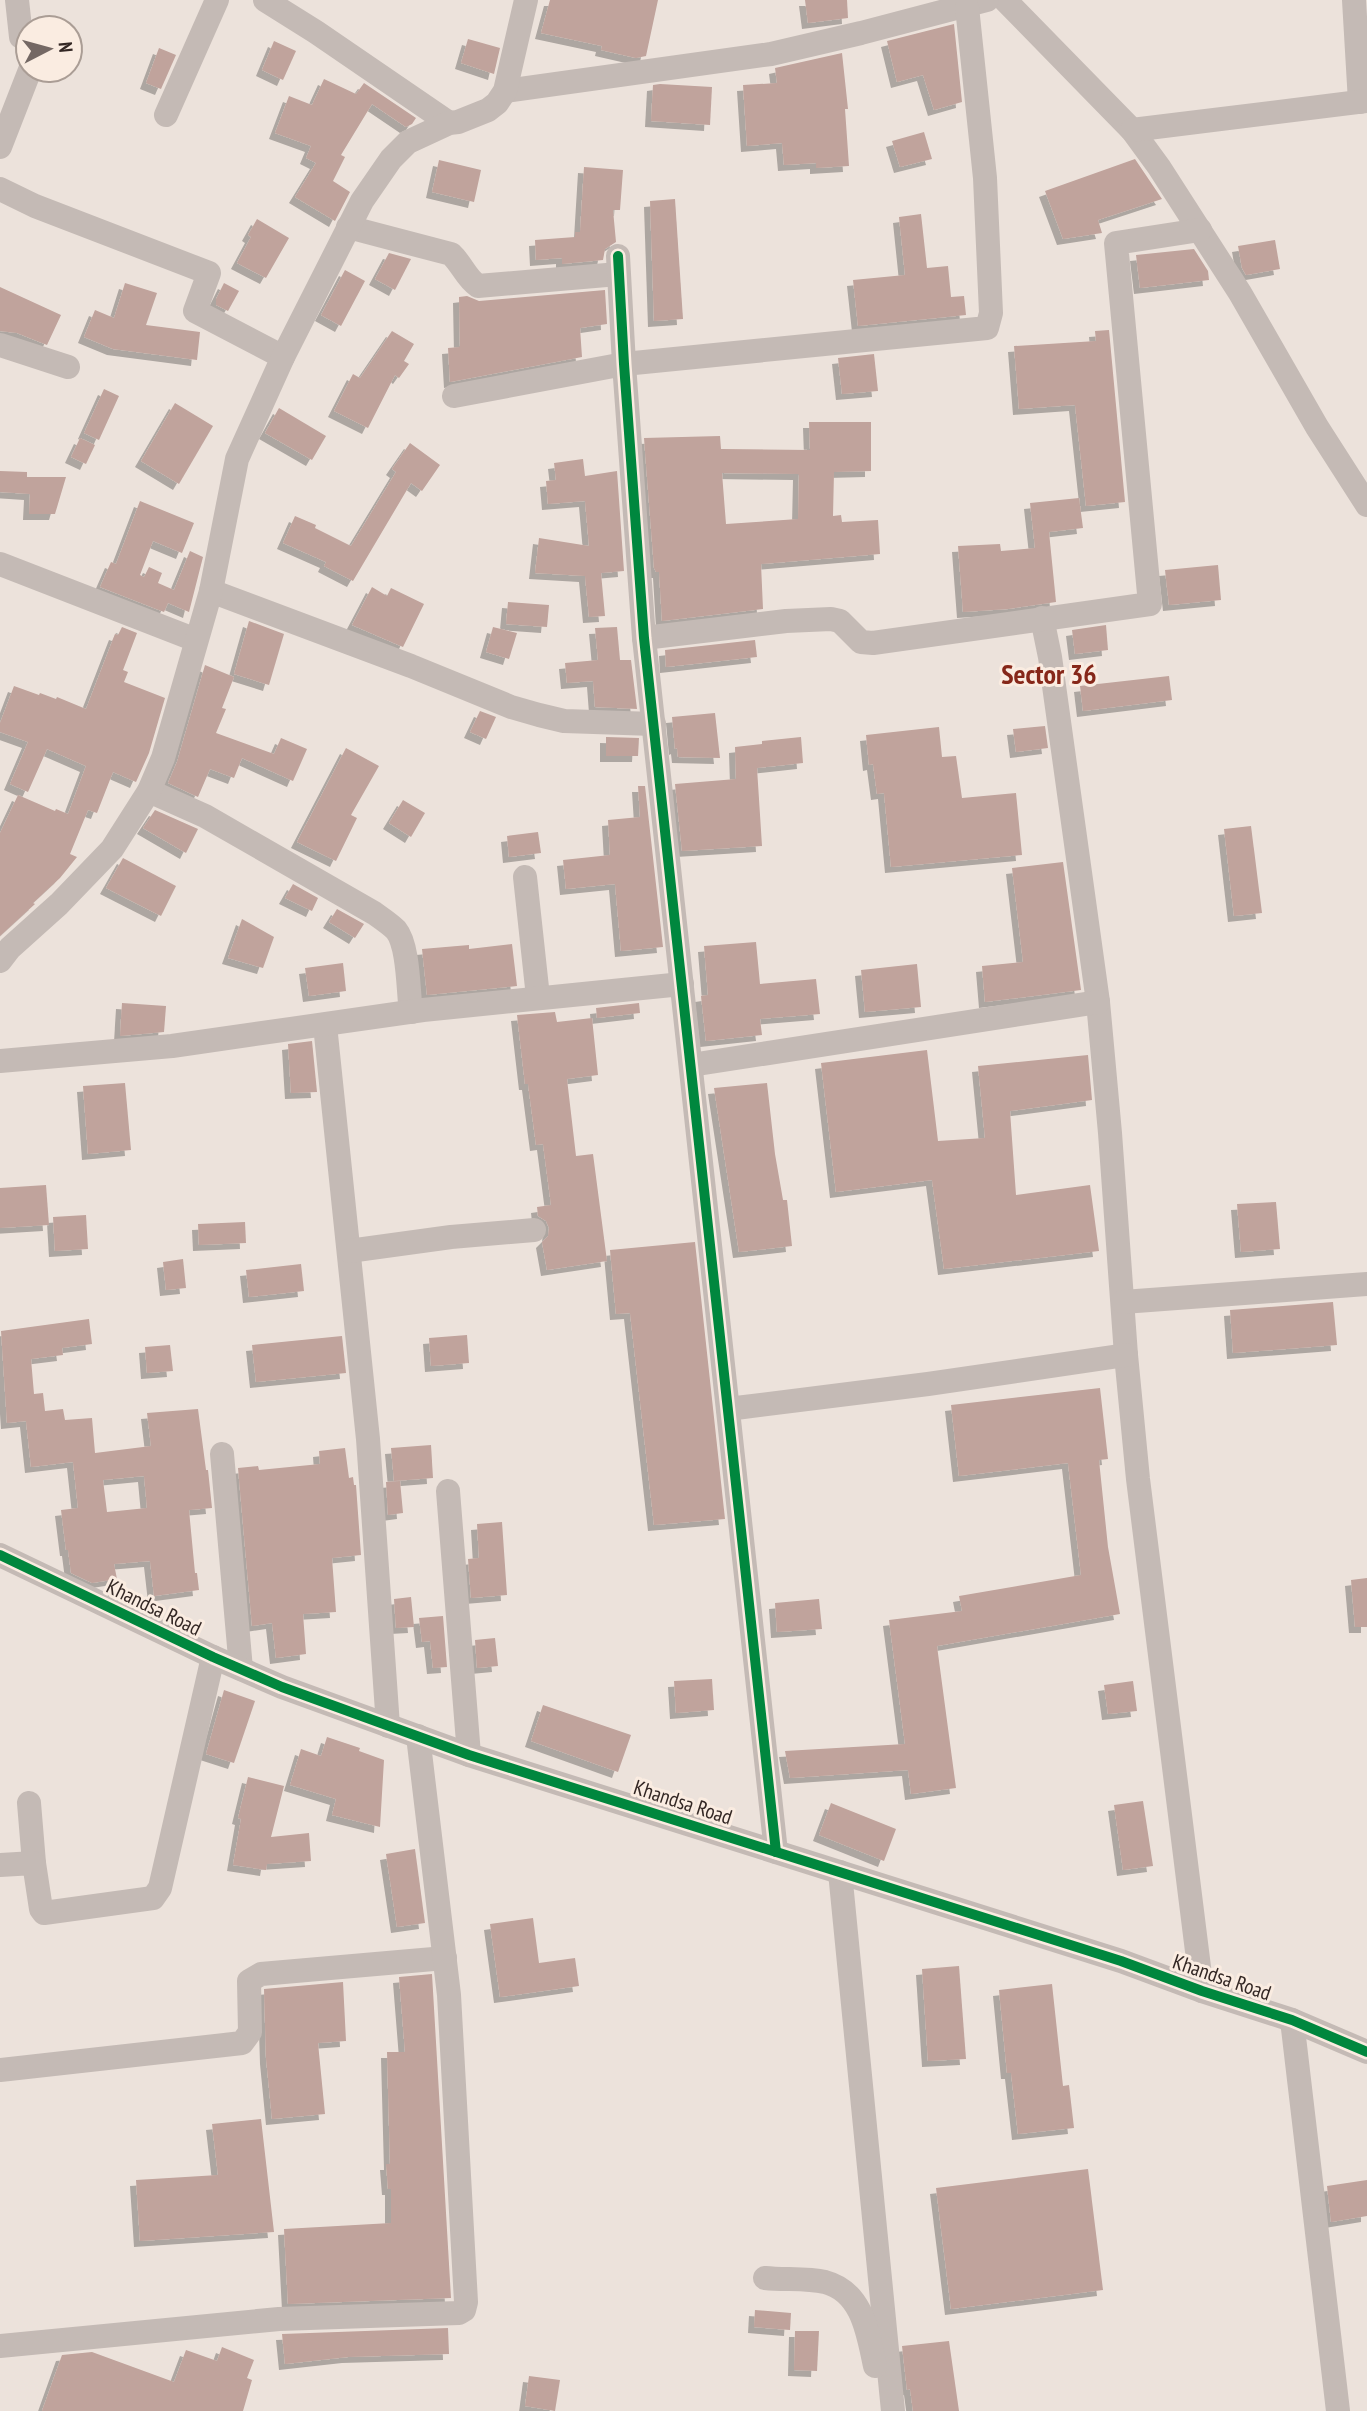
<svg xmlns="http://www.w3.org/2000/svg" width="1367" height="2411" font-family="'PT Sans Narrow',sans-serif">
<defs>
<filter id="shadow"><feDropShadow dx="-6" dy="6" stdDeviation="0" flood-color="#0004"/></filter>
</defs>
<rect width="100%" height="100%" fill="#ece2db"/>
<g fill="#c0a39c" fill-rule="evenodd" filter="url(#shadow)">
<polygon points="550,0 658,0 646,56 636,58 601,50 602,46 541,33"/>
<polygon points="805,0 847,0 848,18 808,23"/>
<polygon points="954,24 962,102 934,110 923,75 897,82 887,41"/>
<polygon points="468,39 500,48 494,74 461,63"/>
<polygon points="274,41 296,51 283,80 262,70"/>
<polygon points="159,48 176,55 161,89 146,83"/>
<polygon points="842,53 848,109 845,109 849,166 816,168 816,163 784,165 782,143 747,146 743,85 777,83 775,68"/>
<polygon points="324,79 356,94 364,83 416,118 412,124 406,127 372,104 341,155 345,157 333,181 350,192 335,221 295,197 316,163 306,158 311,146 275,133 289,96 312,105"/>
<polygon points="660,84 712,87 710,125 651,121 653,85"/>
<polygon points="924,132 932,159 900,167 892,141"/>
<polygon points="1135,159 1162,199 1098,220 1102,233 1063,239 1045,191"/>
<polygon points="439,160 481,170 474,202 432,192"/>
<polygon points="584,167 623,170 620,210 613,210 616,242 605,249 603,260 562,264 562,258 536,260 535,240 575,237 575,232 580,232"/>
<polygon points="675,199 683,319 654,321 650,201"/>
<polygon points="921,214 927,268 948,266 951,297 964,296 966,315 858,326 853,280 905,275 899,217"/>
<polygon points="257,219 289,238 266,278 237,263 251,237 248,235"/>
<polygon points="1275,240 1280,269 1246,275 1242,268 1238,246"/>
<polygon points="1194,249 1208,271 1209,280 1140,288 1136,255"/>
<polygon points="389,253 411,259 395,290 375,279"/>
<polygon points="345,270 365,281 341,326 321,315"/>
<polygon points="125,283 157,293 146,325 200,332 197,360 113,349 84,337 95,310 114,318"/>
<polygon points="224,283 239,291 228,311 216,305 216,299"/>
<polygon points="0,287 61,315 47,345 17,333 0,331"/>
<polygon points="605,290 607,324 580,328 582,357 450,382 448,348 460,347 459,297 467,296 479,301"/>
<polygon points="1109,330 1125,502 1086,506 1075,405 1019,409 1014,346 1096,341 1095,331"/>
<polygon points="392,331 414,344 404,361 409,364 399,378 395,375 368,428 334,411 353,374 360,378"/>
<polygon points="874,354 878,391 842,394 838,358"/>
<polygon points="104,389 119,396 99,440 84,433"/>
<polygon points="175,403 213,426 179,484 141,461"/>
<polygon points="279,408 326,436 312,460 265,433"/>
<path d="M809,422H871V471L834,472L833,516L841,515L842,522L878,520L880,554L761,564L763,609L662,621L659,572H656L654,568L644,438L720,436L721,449L810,450ZM722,473L799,474L798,519L726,524Z"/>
<polygon points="80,438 95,445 86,464 71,457"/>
<polygon points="410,443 440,465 422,491 411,483 353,581 324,566 326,562 283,543 295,516 316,525 315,528 351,546 396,472 392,469"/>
<polygon points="583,459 585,476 617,471 624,571 601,573 605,616 589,617 585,576 535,573 539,538 589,546 585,501 548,504 546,481 556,480 554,463"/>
<polygon points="0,471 27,472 27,477 66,477 55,514 29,514 30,494 0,492"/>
<polygon points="1079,498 1083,528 1049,532 1056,602 1008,609 963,612 958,546 1000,544 1001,551 1035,548 1030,503"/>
<polygon points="140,501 194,523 182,553 153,541 140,575 144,577 149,567 162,573 158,583 174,590 190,551 203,557 189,612 168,603 164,612 100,587 111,562 116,564"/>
<polygon points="1218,565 1221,600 1169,605 1165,570"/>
<polygon points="372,587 387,596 391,588 424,604 403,647 352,625"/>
<polygon points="508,602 549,605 547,627 506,624"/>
<polygon points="249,621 284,634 269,685 234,674"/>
<polygon points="1106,625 1108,650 1075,654 1072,630"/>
<polygon points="122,627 137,633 123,670 128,672 124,682 165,698 149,753 136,782 113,772 97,813 88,810 70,854 77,857 60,878 33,903 35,904 0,936 0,833 18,795 55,811 56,809 68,814 86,766 47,749 28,792 10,784 28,742 0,732 0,723 14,686 39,695 40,693 56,699 57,697 86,709 115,634 118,635"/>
<polygon points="493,627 517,633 509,659 486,652"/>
<polygon points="617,627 620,660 631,660 637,709 595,707 593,681 567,683 565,663 598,660 595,628"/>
<polygon points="755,640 757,657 666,667 665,650"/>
<polygon points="205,665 234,677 222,708 226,709 216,733 274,754 281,738 307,749 293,781 242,758 234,778 210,769 198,797 168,783 177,762"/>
<polygon points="1169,676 1172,700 1083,711 1080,686"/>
<polygon points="480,711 496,717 486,739 470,732"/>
<polygon points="715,713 720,758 678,757 677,748 675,749 672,717"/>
<polygon points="1045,726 1048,748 1016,752 1013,729"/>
<polygon points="939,727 942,757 956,756 962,798 1016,793 1022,855 891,867 884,793 877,794 873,764 869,765 866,735"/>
<polygon points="606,737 639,738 638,756 606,756"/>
<polygon points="801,737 803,763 757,768 762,846 682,851 675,784 736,779 735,747 762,744 762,741"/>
<polygon points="346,748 379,766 351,815 357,818 336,861 297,842"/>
<polygon points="638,786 645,786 663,947 621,951 615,884 566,889 563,860 610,855 608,820 640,817"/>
<polygon points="403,800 425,813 411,837 389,823"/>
<polygon points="155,810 198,829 186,853 143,828"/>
<polygon points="1251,826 1262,913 1234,916 1224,829"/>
<polygon points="538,832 541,853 509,857 507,836"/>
<polygon points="123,858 176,886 161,916 106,888"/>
<polygon points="1063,862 1081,990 985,1002 982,966 1023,962 1012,868"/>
<polygon points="293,884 318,898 312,911 285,898"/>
<polygon points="337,909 364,924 355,938 329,922"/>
<polygon points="242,919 274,937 263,968 228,958"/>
<polygon points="756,942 760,984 816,979 820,1014 760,1019 762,1035 706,1041 701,996 708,995 704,946"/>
<polygon points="512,944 517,986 427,995 422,949 469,945 469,949"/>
<polygon points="343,963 346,991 309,996 305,968"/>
<polygon points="917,964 921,1007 865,1012 861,970"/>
<polygon points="122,1003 166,1006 164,1032 120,1036"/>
<polygon points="639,1003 640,1013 597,1018 596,1008"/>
<polygon points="555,1012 557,1022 592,1018 598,1075 567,1079 576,1156 593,1154 607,1261 547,1270 542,1242 548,1236 549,1228 546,1221 538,1216 537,1207 551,1205 543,1144 536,1145 528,1084 525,1084 517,1015"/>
<polygon points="312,1041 317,1092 291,1093 288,1044"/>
<polygon points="927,1050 938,1141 985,1138 978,1066 1088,1055 1092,1100 1010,1111 1016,1195 1090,1185 1099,1251 944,1269 932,1180 836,1192 821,1063"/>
<polygon points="125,1083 131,1150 88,1154 83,1086"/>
<polygon points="767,1083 775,1154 783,1200 787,1200 792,1246 739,1252 714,1088"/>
<polygon points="46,1185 49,1225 0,1228 0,1188"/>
<polygon points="1276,1202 1280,1249 1241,1252 1237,1204"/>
<polygon points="86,1215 88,1249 55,1251 53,1217"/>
<polygon points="245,1222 246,1243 199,1245 198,1224"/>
<polygon points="695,1242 725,1519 654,1525 630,1313 616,1314 610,1250"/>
<polygon points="183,1259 186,1288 166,1290 163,1262"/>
<polygon points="301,1264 304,1291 249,1297 246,1270"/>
<polygon points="1333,1302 1337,1345 1233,1353 1230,1310"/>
<path d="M89,1319L92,1344L62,1348L63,1355L31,1359L34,1394L43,1393L45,1411L63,1409L65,1420L92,1418L95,1453L151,1446L147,1413L198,1409L206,1470H208L212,1508L189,1510L195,1573H197L199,1590L154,1596L150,1561L114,1564L117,1579L92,1583L71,1573L68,1550H66L61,1510L78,1508L73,1462L31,1467L26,1421L7,1423L1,1331ZM144,1476L147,1508L107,1512L103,1480Z"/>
<polygon points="467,1335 469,1363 431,1366 429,1338"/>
<polygon points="342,1336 346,1373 256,1382 252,1345"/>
<polygon points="170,1345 173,1371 147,1373 145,1347"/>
<polygon points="1100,1388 1108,1459 1099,1460 1108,1547 1120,1614 937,1646 956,1788 911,1794 908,1770 790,1778 785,1751 905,1744 889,1620 962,1611 959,1596 1081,1575 1068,1463 959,1476 951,1405"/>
<polygon points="431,1445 433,1478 394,1481 391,1448"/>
<polygon points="345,1448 349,1478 353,1477 354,1485 356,1485 361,1555 332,1558 336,1612 303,1614 306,1654 276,1658 272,1623 252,1626 238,1468 258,1466 259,1470 320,1464 319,1451"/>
<polygon points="400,1481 403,1513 388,1515 386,1482"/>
<polygon points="502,1522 507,1595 471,1598 468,1559 479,1558 477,1524"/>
<polygon points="1367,1578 1367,1627 1355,1627 1351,1580"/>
<polygon points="411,1597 414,1627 396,1628 394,1599"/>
<polygon points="819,1599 822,1629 777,1632 775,1603"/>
<polygon points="443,1616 447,1667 433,1668 430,1641 422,1642 419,1618"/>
<polygon points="495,1638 498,1666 477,1668 475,1640"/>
<polygon points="712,1679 714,1710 676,1713 674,1681"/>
<polygon points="1133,1681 1137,1711 1108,1714 1104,1685"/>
<polygon points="224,1690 255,1701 234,1763 206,1754"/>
<polygon points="543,1705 631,1735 618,1772 531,1741"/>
<polygon points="327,1737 360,1748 359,1751 384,1760 380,1827 332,1815 336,1799 290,1785 301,1749 321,1756"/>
<polygon points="248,1777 284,1786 271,1837 309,1833 311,1861 267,1864 266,1870 233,1865 241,1819 238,1818"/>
<polygon points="1143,1801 1153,1866 1123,1870 1114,1805"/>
<polygon points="831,1803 896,1829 884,1861 819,1835"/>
<polygon points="415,1849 425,1923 397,1927 386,1854"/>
<polygon points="533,1918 539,1963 575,1958 579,1986 500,1997 490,1924"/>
<polygon points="959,1966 966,2059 928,2061 922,1969"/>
<polygon points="432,1974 451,2298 288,2304 284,2229 391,2223 391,2189 388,2189 386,2164 390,2164 387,2052 405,2052 399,1977"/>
<polygon points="343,1982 346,2041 318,2043 325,2114 272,2119 266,2058 264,1989"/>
<polygon points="1052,1984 1063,2086 1069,2085 1074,2128 1018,2134 1011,2073 1007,2073 999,1990"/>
<polygon points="261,2119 274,2232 140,2241 136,2180 218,2175 212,2124"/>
<polygon points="1088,2169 1103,2290 951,2309 936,2188"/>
<polygon points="1367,2180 1367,2216 1331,2222 1327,2186"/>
<polygon points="755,2310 791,2313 790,2330 754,2327"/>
<polygon points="448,2328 449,2354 348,2357 285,2364 282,2334"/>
<polygon points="795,2331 819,2331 817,2371 794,2370"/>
<polygon points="949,2341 959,2411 913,2411 910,2389 907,2390 902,2346"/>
<polygon points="222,2347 254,2360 247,2378 252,2380 243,2411 42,2411 62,2355 92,2352 174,2382 186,2350 217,2361"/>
<polygon points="529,2376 560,2380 555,2411 525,2406"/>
</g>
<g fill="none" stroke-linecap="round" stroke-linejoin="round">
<g stroke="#c4bab5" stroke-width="24">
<polyline points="17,0 21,37"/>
<polyline points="265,0 316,32 449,123"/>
<polyline points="1005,0 1132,130 1159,167 1240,293 1317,427 1367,505"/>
<polyline points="1354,0 1360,102"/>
<polyline points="505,91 771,54 861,33 987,0"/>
<polyline points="166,115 217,0"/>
<polyline points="1132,130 1367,101"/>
<polyline points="0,147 30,70"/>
<polyline points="0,189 35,206 209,273 195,311 283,357"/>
<path d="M348,227L451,254C462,264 466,278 478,286L618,274"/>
<polyline points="618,256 624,364 644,638 776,1852"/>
<polyline points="0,345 68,367"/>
<polyline points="454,396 624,364 987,328 991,313 985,178 967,7"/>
<polyline points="0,564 196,640"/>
<polyline points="211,591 411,666 511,707 539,715 564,721 654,724"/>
<polyline points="1042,618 1050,657 1098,1002 1110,1133 1126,1355 1138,1479 1202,1991"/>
<polyline points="644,638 786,621 831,619 840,621 861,642 873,643 1150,604 1116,243 1200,230"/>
<path d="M149,791L205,816L374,913C381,918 390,924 396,930C409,946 408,992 411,1012"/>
<polyline points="525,877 538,997"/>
<polyline points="0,961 10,948 59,904 112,849 149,791 163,758 211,591 237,459 283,357 362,201 391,159 408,142 449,123 458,122 488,110 497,103 505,91 526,0"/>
<polyline points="325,1025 368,1439 388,1726"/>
<polyline points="0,1061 172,1046 423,1010 682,984"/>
<polyline points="691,1065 1098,1002"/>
<polyline points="349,1251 451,1237 534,1230"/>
<polyline points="1123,1302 1367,1284"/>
<polyline points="728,1409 928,1384 1126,1355"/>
<polyline points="222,1454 241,1669"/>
<polyline points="448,1491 469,1755"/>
<polyline points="0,1555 213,1657 282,1687 469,1755 1121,1961 1202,1991 1292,2020 1367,2052"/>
<polyline points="29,1803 34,1863"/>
<polyline points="0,1865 34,1863 41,1909 44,1913 153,1898 160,1888 213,1657"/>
<polyline points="840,1872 893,2411"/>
<polyline points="1292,2020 1338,2411"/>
<polyline points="0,2070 242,2043 250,2032 249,1981 261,1974 445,1958"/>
<path d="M765,2278C784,2280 807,2278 825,2282C863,2292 868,2334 875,2366"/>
<polyline points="0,2346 279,2319 459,2313 464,2310 466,2302 449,1995 418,1736"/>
</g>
<defs>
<g id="cycleway">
<polyline points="618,256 624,364 644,638 776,1852"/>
<polyline points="0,1555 213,1657 282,1687 469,1755 1121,1961 1202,1991 1292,2020 1367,2052"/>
</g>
</defs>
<use href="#cycleway" stroke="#faece1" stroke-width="15"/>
<use href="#cycleway" stroke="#00873e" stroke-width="10"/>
</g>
<g text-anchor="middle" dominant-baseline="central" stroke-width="6" stroke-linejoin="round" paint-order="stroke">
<g font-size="21" fill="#332724" stroke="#faece1">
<text transform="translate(154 1607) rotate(26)">Khandsa Road</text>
<text transform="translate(683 1802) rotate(18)">Khandsa Road</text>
<text transform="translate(1222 1977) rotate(19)">Khandsa Road</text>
</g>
<g font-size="28" font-weight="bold" fill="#862719" stroke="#faece1">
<text x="1049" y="673">Sector 36</text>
</g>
</g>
<g transform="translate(49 49) rotate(84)"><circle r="33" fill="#faece1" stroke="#aa9d95" stroke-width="2"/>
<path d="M0-5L12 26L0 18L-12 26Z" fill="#746864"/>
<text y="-10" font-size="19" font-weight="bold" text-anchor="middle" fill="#332724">N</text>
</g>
</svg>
